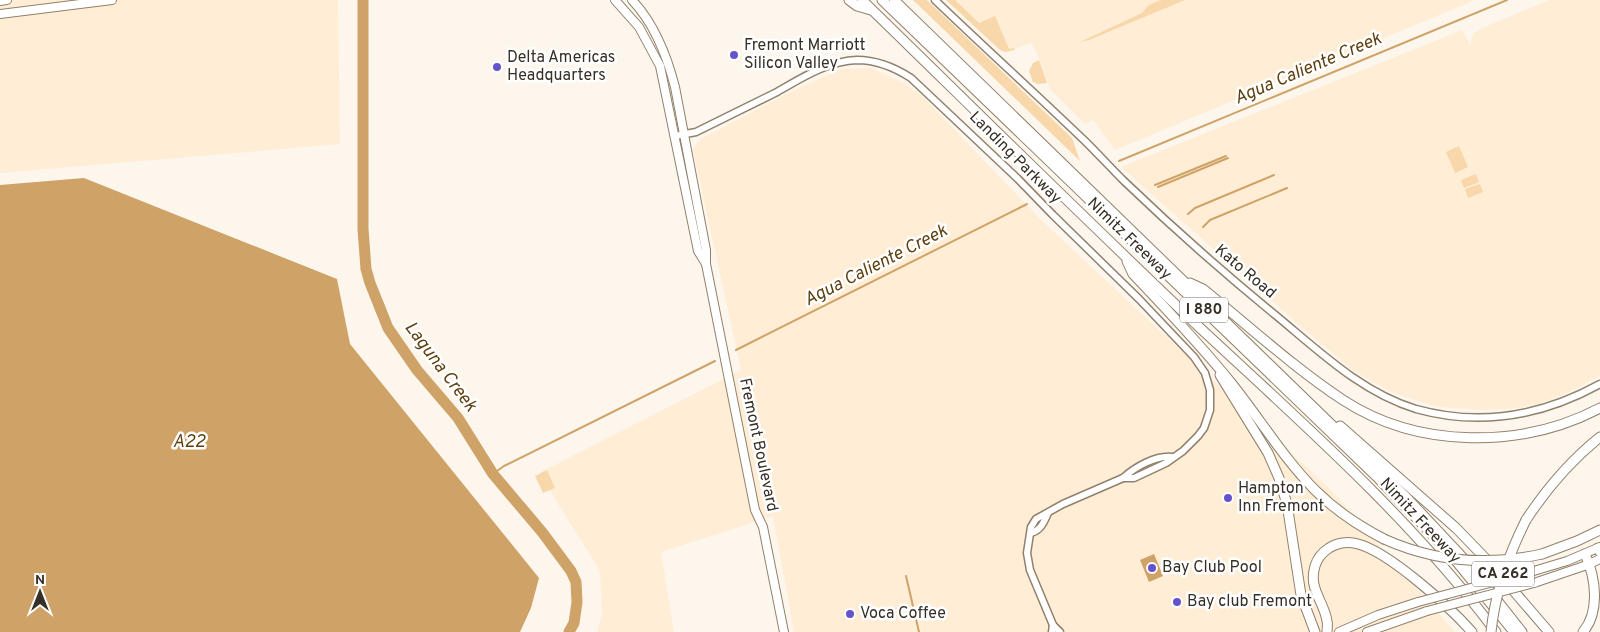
<svg xmlns="http://www.w3.org/2000/svg" width="1600" height="632" font-family="Overpass,sans-serif">
<rect width="100%" height="100%" fill="#fdf6ed"/>
<g fill="#ffedd5">
<polygon points="0,0 338,0 340,144 0,173"/>
<polygon points="953,0 1475,0 1115,150 1093,120 1085,124 1050,89 1036,51 1031,43 1009,51"/>
<polygon points="1549,0 1600,0 1600,376 1571,391 1541,403 1519,408 1484,410 1439,407 1417,401 1389,391 1354,371 1300,326 1121,167 1462,30 1470,44 1473,34 1480,29"/>
<polygon points="871,68 904,83 923,97 1040,219 1332,491 1455,632 794,632 773,516 661,552 674,632 597,632 602,614 600,571 539,473 741,370 693,150 699,140 794,90 841,69"/>
</g>
<g fill="#f8d7aa">
<polygon points="913,0 927,0 1072,138 1080,161"/>
<polygon points="946,0 955,0 979,23 995,16 1009,49 1014,48 1015,50 1005,52 1000,50"/>
<polygon points="1161,0 1185,0 1089,40 1080,42 1142,13 1149,5"/>
<polygon points="1039,60 1047,83 1038,84 1033,82 1029,71 1033,63"/>
<polygon points="1459,146 1468,167 1455,173 1446,152"/>
<polygon points="1476,174 1479,182 1464,188 1461,180"/>
<polygon points="1480,184 1483,192 1468,198 1465,189"/>
<polygon points="547,470 555,488 543,493 535,476"/>
</g>
<g fill="#cfa367">
<polygon points="84,178 337,279 350,344 539,578 531,608 520,632 0,632 0,185"/>
<polygon points="1154,554 1163,576 1149,582 1140,560"/>
</g>
<g fill="none" stroke-linecap="round" stroke-linejoin="round">
<g stroke="#cfa367" stroke-width="2">
<polyline points="1119,161 1507,0"/>
<polyline points="1155,185 1226,156"/>
<polyline points="1158,187 1228,158"/>
<polyline points="1188,214 1195,208 1274,175"/>
<polyline points="1203,227 1210,220 1287,188"/>
<polyline points="736,350 1027,204"/>
<polyline points="493,474 504,466 715,361"/>
<polyline points="906,576 919,632"/>
</g>
<polyline stroke="#cfa367" stroke-width="11" points="363,0 363,229 366,269 370,283 388,328 417,370 458,418 493,474 542,532 571,571 576,582 577,602 574,623 569,632"/>
<defs>
<g id="minor">
<path d="M935,0C985,48 1036,94 1086,142C1099,155 1111,168 1124,181C1174,229 1225,274 1279,318C1321,353 1363,393 1416,409C1481,427 1542,416 1600,384"/>
<path d="M675,136L696,132C722,119 749,106 775,93C800,79 827,61 857,60C876,60 894,67 911,78L1018,179L1053,215L1139,299L1194,357L1205,373L1210,390V410L1204,428L1198,436L1183,451L1166,463L1134,478H1123"/>
<path d="M1031,533C1041,530 1044,522 1048,513"/>
<polyline points="1052,632 1053,625"/>
<path d="M1060,632L1053,625L1030,570L1027,553L1031,527L1036,519L1063,504L1123,478C1135,467 1156,455 1172,457"/>
</g>
<g id="major">
<polyline points="615,0 639,27 660,66 698,251 706,264"/>
<path d="M632,0C655,24 667,56 675,87L706,250V264L755,510L763,527L784,632"/>
<polyline points="0,1 7,0"/>
<polyline points="0,14 112,0"/>
<polyline points="1527,573 1567,561 1600,547"/>
<polyline points="1534,583 1587,565 1600,559"/>
<polyline points="1339,632 1378,615 1418,602"/>
<polyline points="1367,632 1427,611"/>
</g>
<g id="highway">
<polyline points="849,0 857,6 871,10"/>
<path d="M862,0C974,109 1085,219 1198,326C1302,423 1411,518 1496,632"/>
<polyline points="882,0 1377,477 1447,550 1514,632"/>
<polyline points="894,0 1406,497 1466,561 1522,632"/>
<path d="M1127,261L1133,274C1167,310 1201,345 1232,384C1260,419 1284,459 1316,491C1336,511 1359,526 1384,539"/>
<path d="M1190,283L1203,289C1249,326 1293,367 1343,400C1418,449 1522,449 1600,408"/>
<polyline points="1220,375 1268,453 1279,478 1287,504 1301,595 1315,632"/>
<polyline points="1340,426 1456,528 1487,560 1549,632"/>
<path d="M1526,520C1547,488 1570,461 1600,437"/>
<polyline points="1598,548 1600,552"/>
<polyline points="1542,554 1577,541 1600,530"/>
<path d="M1327,632C1327,629 1328,624 1327,621C1324,601 1308,589 1315,566C1317,559 1323,552 1329,548C1337,543 1348,541 1358,544C1389,552 1450,607 1472,632"/>
<path d="M1583,632C1600,612 1596,578 1585,554"/>
</g>
</defs>
<use href="#minor" stroke="#91816c" stroke-width="9"/>
<use href="#major" stroke="#91816c" stroke-width="10"/>
<use href="#highway" stroke="#91816c" stroke-width="11"/>
<use href="#minor" stroke="#fff" stroke-width="6"/>
<use href="#major" stroke="#fff" stroke-width="8"/>
<use href="#highway" stroke="#fff" stroke-width="9"/>
<defs>
<g id="major-bridge">
<polyline points="1418,602 1527,573"/>
<polyline points="1427,611 1534,583"/>
</g>
<g id="highway-bridge">
<path d="M1384,539C1435,562 1488,566 1542,554"/>
<path d="M1491,632C1495,592 1508,556 1526,520"/>
</g>
</defs>
<use href="#major-bridge" stroke="#91816c" stroke-width="10" stroke-linecap="butt"/>
<use href="#highway-bridge" stroke="#91816c" stroke-width="11" stroke-linecap="butt"/>
<use href="#major-bridge" stroke="#fff" stroke-width="8"/>
<use href="#highway-bridge" stroke="#fff" stroke-width="9"/>
</g>
<g fill="#6453cc" stroke="#fff" stroke-width="2">
<circle cx="734" cy="55" r="5"/>
<circle cx="497" cy="67" r="5"/>
<circle cx="1228" cy="498" r="5"/>
<circle cx="1152" cy="568" r="5"/>
<circle cx="1177" cy="602" r="5"/>
<circle cx="850" cy="614" r="5"/>
</g>
<g text-anchor="middle" dominant-baseline="central" stroke-width="5" stroke-linejoin="round" paint-order="stroke">
<g fill="#fff" stroke="#726d67" stroke-width="1">
<rect x="1180" y="297.5" width="48" height="25" rx="4"/>
<rect x="1472" y="561.5" width="62" height="25" rx="4"/>
</g>
<g font-size="15" font-weight="bold" fill="#362f26">
<text x="1204" y="310">I 880</text>
<text x="1503" y="574">CA 262</text>
</g>
<g font-size="16" fill="#362f26" stroke="#fff" text-anchor="start">
<text x="744" y="46">Fremont Marriott<tspan x="744" dy="18">Silicon Valley</tspan></text>
<text x="507" y="58">Delta Americas<tspan x="507" dy="18">Headquarters</tspan></text>
<text x="1238" y="489">Hampton<tspan x="1238" dy="18">Inn Fremont</tspan></text>
<text x="1162" y="568">Bay Club Pool</text>
<text x="1187" y="602">Bay club Fremont</text>
<text x="860" y="614">Voca Coffee</text>
</g>
<g font-size="16" fill="#362f26" stroke="#fff">
<text transform="translate(1015 158) rotate(45)">Landing Parkway</text>
<text transform="translate(1129 239) rotate(44)">Nimitz Freeway</text>
<text transform="translate(1245 272) rotate(40)">Kato Road</text>
<text transform="translate(758 445) rotate(78)">Fremont Boulevard</text>
<text transform="translate(1420 521) rotate(47)">Nimitz Freeway</text>
</g>
<g font-size="18" font-style="italic" fill="#5f4111" stroke="#fff">
<text transform="translate(1308 69) rotate(-23)">Agua Caliente Creek</text>
<text transform="translate(876 266) rotate(-27)">Agua Caliente Creek</text>
<text transform="translate(440 367) rotate(53)">Laguna Creek</text>
<text x="189" y="442">A22</text>
</g>
</g>
<g transform="translate(40 592)" stroke="#ffffff" stroke-width="4" paint-order="stroke">
<path d="M0-4L9 19L0 12L-9 19Z" fill="#362f26"/>
<text y="-8" font-size="14" font-weight="bold" text-anchor="middle" fill="#362f26">N</text>
</g>
</svg>
